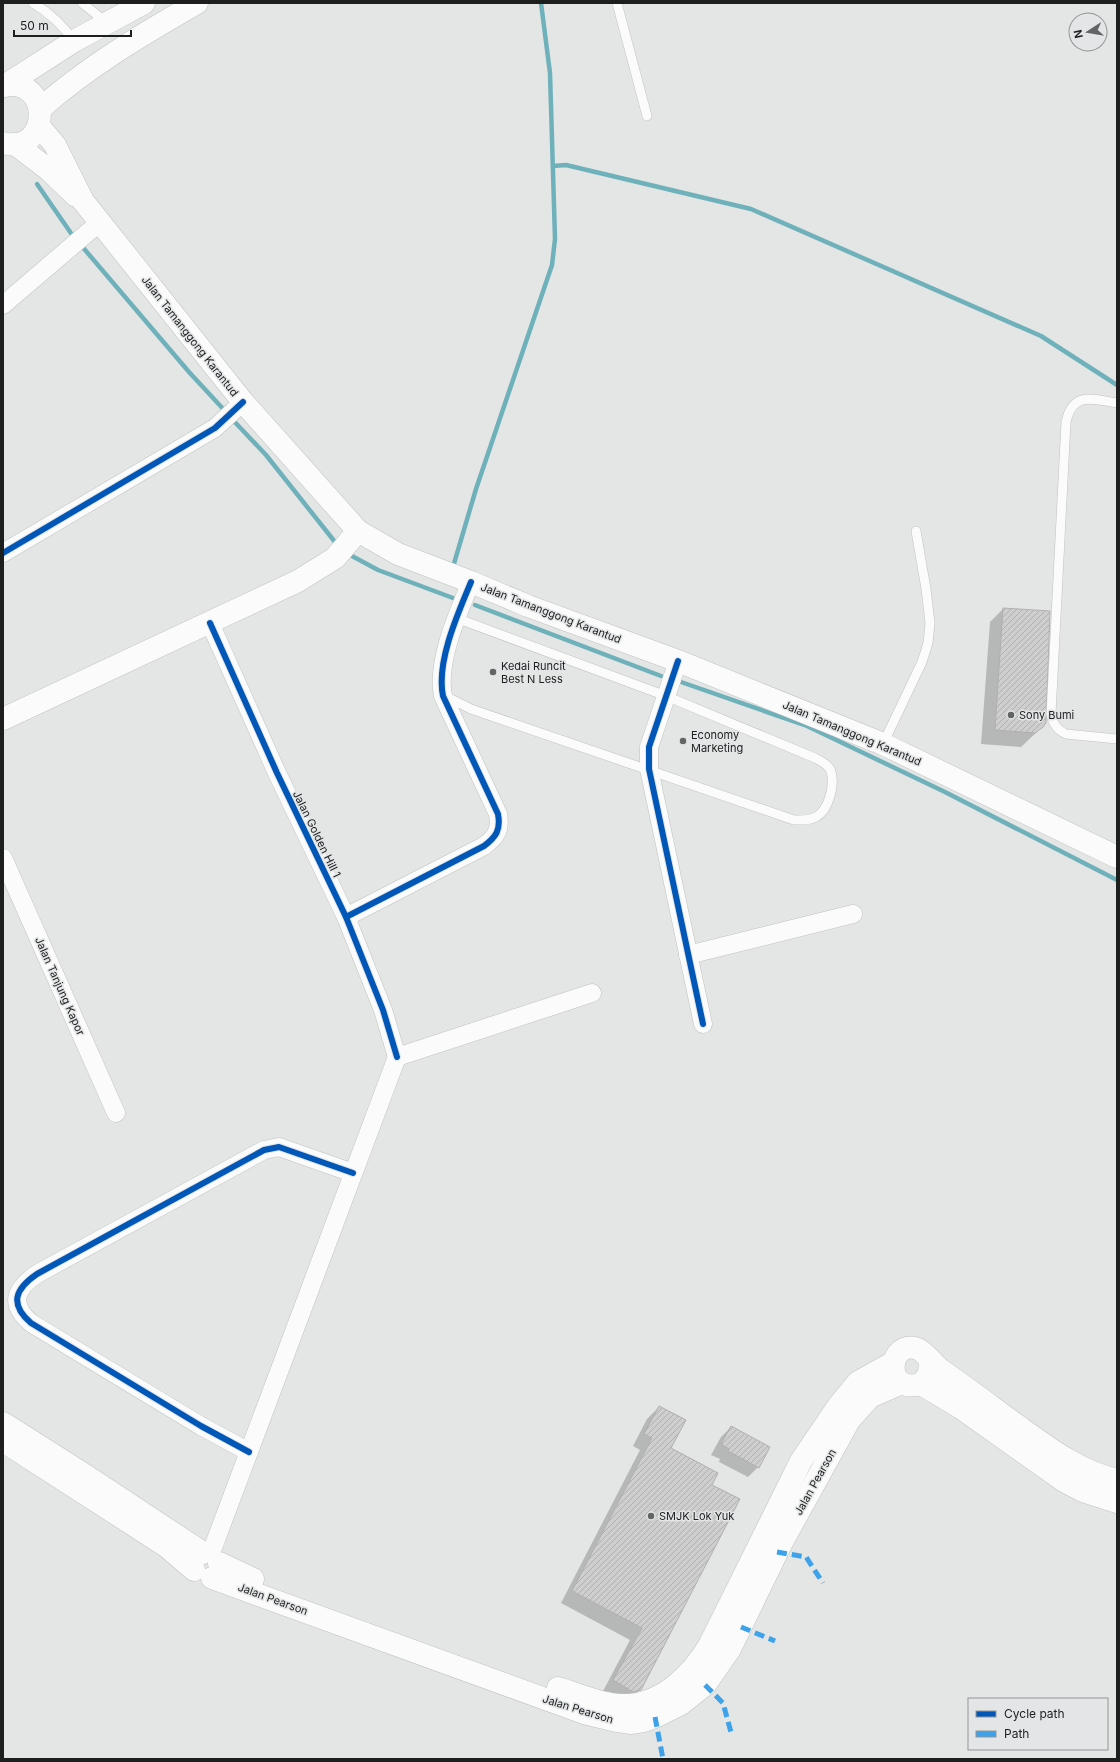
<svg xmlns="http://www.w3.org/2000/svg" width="1120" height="1762" font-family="Inter,sans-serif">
<defs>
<pattern id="building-hatch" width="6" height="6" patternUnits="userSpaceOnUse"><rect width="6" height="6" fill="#cecece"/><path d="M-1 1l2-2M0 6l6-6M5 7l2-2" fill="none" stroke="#b0b0b0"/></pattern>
</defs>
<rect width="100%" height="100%" fill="#e4e5e5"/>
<g fill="#0003">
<polygon points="1003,609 1045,722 1039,730 1021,747 981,744 990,622"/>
<polygon points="659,1407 670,1449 711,1485 640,1689 628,1701 602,1693 630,1640 561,1603 640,1450 633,1446 647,1419"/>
<polygon points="731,1427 758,1467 748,1477 719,1462 720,1459 711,1455 721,1437"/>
</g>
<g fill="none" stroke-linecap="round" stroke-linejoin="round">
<g stroke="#6eb1ba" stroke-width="4.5">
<polyline points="553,166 566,165 751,209 1041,336 1117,385"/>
<polyline points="37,184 75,239"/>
<polyline points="80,244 189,372 226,412"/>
<polyline points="231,418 266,455 335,542"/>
<polyline points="352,556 378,570 453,598"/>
<polyline points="453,567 476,489 552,265 555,239 550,73 541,3"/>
<polyline points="475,605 661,676"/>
<polyline points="681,682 807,726 945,792 1117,880"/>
</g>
</g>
<g fill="url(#building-hatch)" stroke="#b0b0b0">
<polygon points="1003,608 1050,611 1046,723 1043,727 1035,733 995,730"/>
<polygon points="659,1406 686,1420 671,1448 718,1473 712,1485 740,1499 641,1690 633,1692 613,1680 642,1628 572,1591 652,1438 644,1434"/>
<polygon points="731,1426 770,1447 759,1468 728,1451 729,1449 721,1444"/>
</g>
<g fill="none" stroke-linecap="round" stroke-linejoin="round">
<defs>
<g id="lane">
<path d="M33,3C50,13 62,24 74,41"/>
<polyline points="82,3 106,22"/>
<polyline points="617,3 647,116"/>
<path d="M1117,403C1092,399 1073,391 1066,422L1051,714C1053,724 1057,730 1066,734L1117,739"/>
<path d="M445,696L471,709L794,820C801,820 809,821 816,817C829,810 836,783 830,769C827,764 821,761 815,758L666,696L456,618"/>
<polyline points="883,744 922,662 928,643 930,623 926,589 916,531"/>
</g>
<g id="street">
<polyline points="3,305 100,222"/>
<polyline points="3,553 215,428 243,402"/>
<polyline points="210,623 277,773 346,917 383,1010 397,1057"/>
<polyline points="678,661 649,747 649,769 703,1024"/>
<polyline points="3,858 116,1113"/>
<path d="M346,917L484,846C496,837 501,830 498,814L443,696C436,662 458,613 471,582"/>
<polyline points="688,955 853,914"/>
<polyline points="397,1057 592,993"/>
<path d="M249,1452L201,1426L31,1323C9,1304 15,1289 37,1274L264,1150L279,1147L353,1173"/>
<polyline points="211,1553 397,1057"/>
</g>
<g id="secondary">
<polyline points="3,719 298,581 335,558 358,531"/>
<path d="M930,1362L929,1374L921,1384C882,1395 888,1338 918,1349C925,1352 934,1365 941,1370C967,1388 992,1407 1018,1426C1050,1449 1079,1471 1117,1480"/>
<polyline points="921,1384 961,1408 1064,1481 1083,1491 1117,1502"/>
<polyline points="3,1423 85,1475 203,1553"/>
<polyline points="3,1441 166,1546 194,1570"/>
<polyline points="219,1563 253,1579"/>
<polyline points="212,1578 584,1713 617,1721 630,1723 644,1721 655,1717 681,1704 705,1685 730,1649 781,1544 850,1419 870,1397 902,1383"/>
<path d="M558,1688C578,1694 600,1704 620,1705C660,1707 692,1675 710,1644L801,1461L839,1405L858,1382L894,1362"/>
</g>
<g id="primary">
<path d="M3,86C54,76 50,156 3,143"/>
<polyline points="4,86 74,41 144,3"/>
<path d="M40,109C87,67 143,34 197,3"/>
<polyline points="39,126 55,145 83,201 243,402 358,531 398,554 471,582 528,606 678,661 883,744 1117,857"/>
<polyline points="15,144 49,170 76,196"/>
</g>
</defs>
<use href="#lane" stroke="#c1c2c2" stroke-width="10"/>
<use href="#street" stroke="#c1c2c2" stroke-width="19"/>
<use href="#secondary" stroke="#c1c2c2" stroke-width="23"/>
<use href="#primary" stroke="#c1c2c2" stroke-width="23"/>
<use href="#lane" stroke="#fbfbfb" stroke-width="9"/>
<use href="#street" stroke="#fbfbfb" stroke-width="18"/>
<use href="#secondary" stroke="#fbfbfb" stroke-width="22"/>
<use href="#primary" stroke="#fbfbfb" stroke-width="22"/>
<g stroke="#3da2ea" stroke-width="5" stroke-dasharray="10 5" stroke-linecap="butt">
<polyline points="777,1552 806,1557 823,1583"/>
<polyline points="741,1627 775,1641"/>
<polyline points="705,1685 723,1703 732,1736"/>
<polyline points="655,1717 663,1759"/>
</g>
<defs>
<g id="cycleway">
<polyline points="3,553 215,428 243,402"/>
<polyline points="210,623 277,773 346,917 383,1010 397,1057"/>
<polyline points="678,661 649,747 649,769 703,1024"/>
<path d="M346,917L484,846C496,837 501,830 498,814L443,696C436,662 458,613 471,582"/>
<path d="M249,1452L201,1426L31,1323C9,1304 15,1289 37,1274L264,1150L279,1147L353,1173"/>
</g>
</defs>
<use href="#cycleway" stroke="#e3e5e6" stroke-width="8"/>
<use href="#cycleway" stroke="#0057b8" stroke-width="6"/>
</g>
<g fill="#636464" stroke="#e3e5e6" stroke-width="1.5">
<circle cx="493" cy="672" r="4"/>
<circle cx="1011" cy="715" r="4"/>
<circle cx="683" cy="741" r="4"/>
<circle cx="651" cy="1516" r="4"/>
</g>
<g text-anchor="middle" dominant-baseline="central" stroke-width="3" stroke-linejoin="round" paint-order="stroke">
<g font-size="11" fill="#1d1e1e" stroke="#e3e5e6">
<text transform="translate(190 336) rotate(52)">Jalan Tamanggong Karantud</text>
<text transform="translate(551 613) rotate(21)">Jalan Tamanggong Karantud</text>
<text transform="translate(852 733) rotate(23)">Jalan Tamanggong Karantud</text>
<text transform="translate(317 834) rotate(64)">Jalan Golden Hill 1</text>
<text transform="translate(60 986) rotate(66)">Jalan Tanjung Kapor</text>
<text transform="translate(815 1482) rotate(-61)">Jalan Pearson</text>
<text transform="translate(273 1599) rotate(20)">Jalan Pearson</text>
<text transform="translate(578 1709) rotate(17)">Jalan Pearson</text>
</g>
<g font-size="11" fill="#1d1e1e" stroke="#e3e5e6" text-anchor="start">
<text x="501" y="666">Kedai Runcit<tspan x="501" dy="13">Best N Less</tspan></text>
<text x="1019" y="715">Sony Bumi</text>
<text x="691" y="735">Economy<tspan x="691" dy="13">Marketing</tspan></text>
<text x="659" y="1516">SMJK Lok Yuk</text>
</g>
</g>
<rect width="1120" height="1762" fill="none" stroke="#1d1e1e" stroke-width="8"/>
<rect x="968" y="1698" width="140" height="52" fill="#e3e5e6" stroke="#949596"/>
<rect x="976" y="1711" width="20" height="6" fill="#0057b8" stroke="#949596"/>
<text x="1004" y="1718" font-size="12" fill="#1d1e1e">Cycle path</text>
<rect x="976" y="1731" width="20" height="6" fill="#3da2ea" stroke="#949596"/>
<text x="1004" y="1738" font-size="12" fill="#1d1e1e">Path</text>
<g transform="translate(1088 32) rotate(258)"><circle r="19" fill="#e3e5e6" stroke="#949596"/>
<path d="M0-3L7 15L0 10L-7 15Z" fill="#636464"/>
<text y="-6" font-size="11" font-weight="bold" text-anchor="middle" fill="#1d1e1e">N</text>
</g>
<path d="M14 30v6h117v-6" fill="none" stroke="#1d1e1e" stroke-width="2"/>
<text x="20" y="30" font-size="12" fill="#1d1e1e" stroke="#e3e5e6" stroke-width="3" paint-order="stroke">50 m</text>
</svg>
